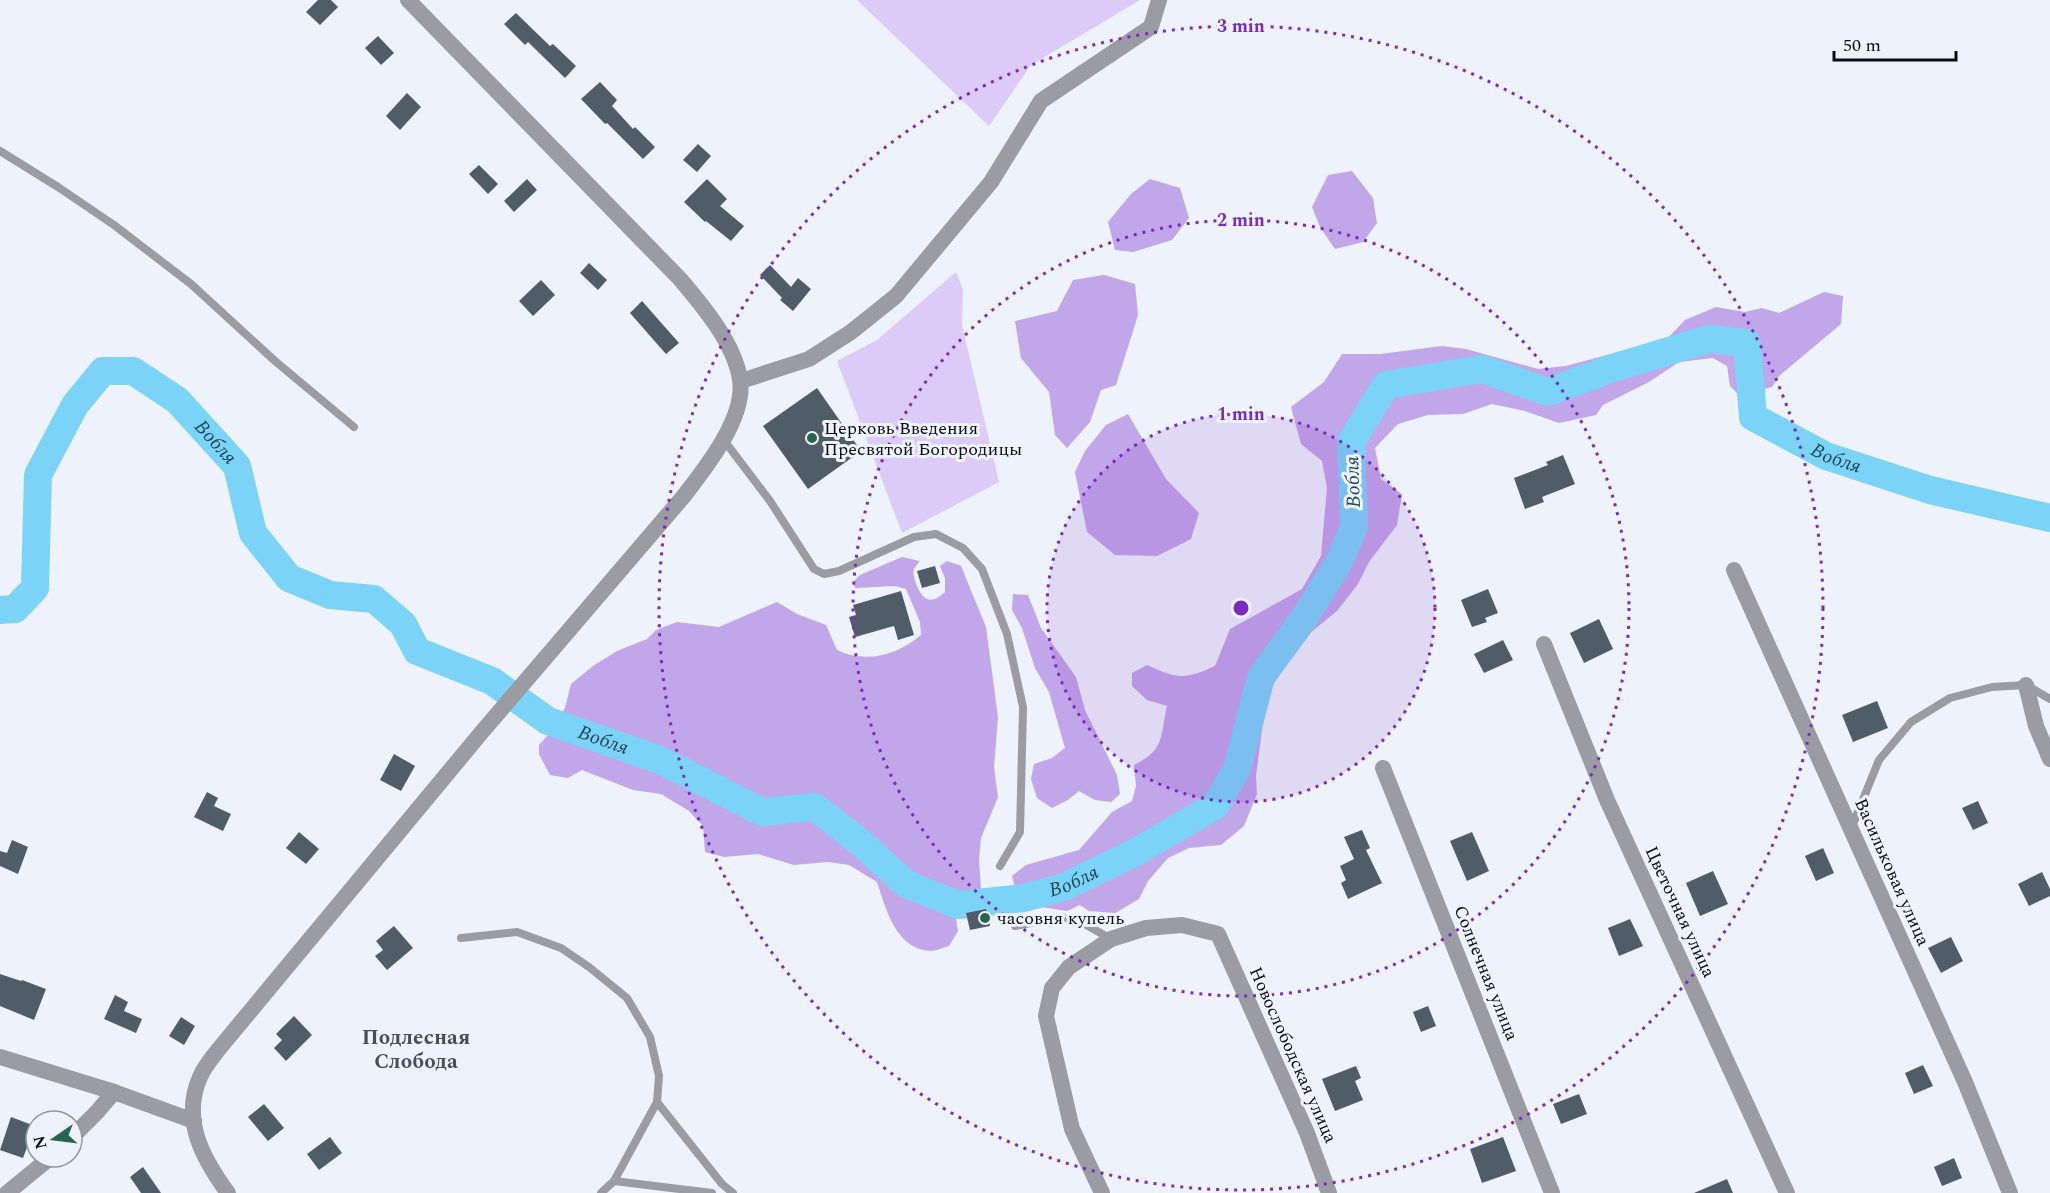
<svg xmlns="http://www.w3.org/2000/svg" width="2050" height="1193" font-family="Spectral,serif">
<rect width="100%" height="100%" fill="#edf2fc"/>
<g fill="#dccaf8">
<polygon points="857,0 1140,0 1031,65 989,126"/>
<polygon points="956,272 963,290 962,325 999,482 902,533 837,361 877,340"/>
</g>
<g fill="#c1a6ea">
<polygon points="1352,171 1373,198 1377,223 1363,242 1335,249 1320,227 1312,207 1328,175"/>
<polygon points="1150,179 1180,188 1189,218 1172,240 1133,252 1115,250 1108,222 1131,194"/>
<polygon points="1104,275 1135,284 1138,315 1116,385 1101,390 1090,422 1067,448 1055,435 1049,392 1021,358 1015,321 1057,311 1073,280"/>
<path d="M1824,292L1843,296L1841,324L1779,376L1772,387L1740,396L1730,386L1727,366L1713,358L1679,362L1649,382L1603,405L1596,415L1559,423L1525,411L1492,404L1463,414L1428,415L1398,424L1375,448L1381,479L1402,494L1397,525L1369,562L1358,584L1337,611L1300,641L1282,668L1266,699L1256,776L1257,794L1244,826L1221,845L1189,848L1168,858L1148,881L1139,899L1115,913L1089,911L1080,905L1067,911L1041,907L1025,910L1020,907L1012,876L1026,865L1079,850L1112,812L1132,801L1136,786L1134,765C1165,750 1160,737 1167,706L1147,700L1132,686V673L1147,665C1178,679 1184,680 1215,666L1230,629L1302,589L1321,556L1327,488L1322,461L1301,444L1291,407L1324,382L1342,354H1380L1442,346L1466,349L1538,369L1566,366L1667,339L1685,320L1716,307L1745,312L1762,308L1779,313Z"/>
<polygon points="1128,414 1166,479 1199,513 1191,539 1157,556 1115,555 1087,532 1075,472 1085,451 1106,425"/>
<path d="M902,557L920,561C918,563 915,567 914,569C912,574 915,579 916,584C923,601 931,605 945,592V578L940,566L947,561L961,566L986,627L998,717L994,767L998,797L981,838L979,860L981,889L966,897L955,913L958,931L949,946C944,947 937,951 931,951C896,950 886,909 877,882L849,865L828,862L794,865L758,854L724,857L705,852L703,826L689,811L661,794L633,790L582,770L568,778L550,775L539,754V745L547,736L565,708L571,684L593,666L617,651L647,639L656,630L677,622L719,627L777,602L797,614L826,625L837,650C865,664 898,655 921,635L920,622L906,589L895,586L855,588L853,582L860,575Z"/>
<polygon points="1013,594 1028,595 1041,628 1076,677 1085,710 1117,775 1120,794 1111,802 1095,800 1079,791 1068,800 1052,808 1037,798 1031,779 1034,764 1052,758 1065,748 1049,692 1035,668 1022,628 1012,610"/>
</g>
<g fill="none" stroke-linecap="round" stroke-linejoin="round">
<path stroke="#7bd3f7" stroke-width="28" id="s1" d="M0,610L15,609L35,588L38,475L75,405L103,371H133L177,400L237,466L253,533L289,578L330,595L374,599L403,624L417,651L492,681L548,721L660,760L762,812L815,807L861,843L906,884L958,905L1024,898L1064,887L1134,853L1215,806L1237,769L1261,677L1305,617L1339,562L1354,527L1351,442L1386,385L1482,369L1548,392L1613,368L1709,339L1747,343L1753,417L1826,456L1930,490L2050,518"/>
</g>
<g fill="#505d68">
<polygon points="318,0 331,0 338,7 320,25 306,12"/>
<polygon points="516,13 550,46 553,44 576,66 565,78 528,42 525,45 504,24"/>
<polygon points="378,36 394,53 381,65 365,48"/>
<polygon points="600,82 617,100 612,106 633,129 635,127 655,147 643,159 607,123 605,124 581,99"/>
<polygon points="407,93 421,107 400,130 386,116"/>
<polygon points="698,144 711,156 697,172 683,160"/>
<polygon points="479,165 498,184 488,194 469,174"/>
<polygon points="527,179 537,190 514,212 504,201"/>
<polygon points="707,179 727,199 720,206 744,226 731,241 706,221 705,222 684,202"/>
<polygon points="589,263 607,280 598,290 580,273"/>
<polygon points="770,265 791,287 798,278 811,289 793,311 780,300 782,298 760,275"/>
<polygon points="541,280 555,295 533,316 519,301"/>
<polygon points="642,301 679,343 666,354 630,313"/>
<polygon points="817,388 861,451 808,489 763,426"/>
<polygon points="1563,455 1575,484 1542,497 1544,502 1525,509 1514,478 1548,465 1546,462"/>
<polygon points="935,566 940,583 922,588 917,571"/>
<polygon points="1488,589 1498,613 1485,618 1487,622 1472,627 1461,600"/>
<polygon points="901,591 914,635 898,640 894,626 855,637 849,617 856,615 853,605"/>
<polygon points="1599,619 1613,649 1584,663 1570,633"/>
<polygon points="1503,640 1513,660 1484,673 1474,654"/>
<polygon points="1877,701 1888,728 1853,742 1842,715"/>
<polygon points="394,754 415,766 401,791 380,780"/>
<polygon points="207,792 218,798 214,806 231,814 223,831 194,817"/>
<polygon points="1978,801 1988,823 1973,830 1962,808"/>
<polygon points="1362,830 1370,848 1366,850 1382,883 1348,899 1341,883 1346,880 1340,866 1354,859 1344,837"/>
<polygon points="299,832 319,849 306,864 286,848"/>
<polygon points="1472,832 1489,871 1467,881 1450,841"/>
<polygon points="12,840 28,847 18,874 0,866 0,851 7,853"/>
<polygon points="1823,848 1834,873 1816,881 1805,856"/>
<polygon points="1713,871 1728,904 1700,916 1686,883"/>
<polygon points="2042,872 2050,889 2050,896 2029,906 2018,884"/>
<polygon points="986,909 990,926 970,930 966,913"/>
<polygon points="1630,919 1643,946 1619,956 1608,928"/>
<polygon points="394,926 413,948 387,970 375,956 383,950 376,941"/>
<polygon points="1951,937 1963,961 1941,973 1928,948"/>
<polygon points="0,974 21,981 22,980 46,989 34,1020 0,1006"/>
<polygon points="115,995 128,1002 124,1011 142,1019 136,1033 104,1019"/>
<polygon points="1428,1006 1436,1026 1421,1032 1413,1012"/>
<polygon points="294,1016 312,1035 286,1061 274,1048 282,1040 276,1034"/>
<polygon points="181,1017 195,1026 184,1045 169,1036"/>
<polygon points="1923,1065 1933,1086 1914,1094 1905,1073"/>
<polygon points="1356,1066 1361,1078 1355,1081 1363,1100 1335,1111 1322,1079"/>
<polygon points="1579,1094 1587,1114 1561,1124 1553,1104"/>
<polygon points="264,1104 284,1128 268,1141 248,1117"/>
<polygon points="11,1117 35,1126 23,1158 0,1150"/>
<polygon points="330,1137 342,1153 319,1170 307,1154"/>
<polygon points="1503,1137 1516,1171 1482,1183 1470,1149"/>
<polygon points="1954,1158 1962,1178 1942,1186 1934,1167"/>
<polygon points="143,1167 161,1193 141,1193 130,1177"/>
<polygon points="1727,1179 1733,1193 1694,1193"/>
</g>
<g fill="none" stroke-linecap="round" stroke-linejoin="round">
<g stroke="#9b9ba3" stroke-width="8">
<polyline points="0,151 58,187 114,225 191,284 275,361 354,427"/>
<polyline points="723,439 770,501 814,569 824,574 839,571 914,537 936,534 963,548 982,569 1007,634 1023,707 1020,832 1000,866"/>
<polyline points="1851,829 1879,760 1911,722 1950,698 1992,687 2026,685 2050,699"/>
<polyline points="1015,926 1062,917 1083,923 1111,939"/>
<polyline points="461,938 517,932 561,948 589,967 627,998 650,1037 659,1076 657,1102 722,1184 733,1193"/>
<polyline points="614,1181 657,1102"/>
<polyline points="601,1193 614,1181 712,1193"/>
</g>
<g stroke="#9b9ba3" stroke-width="16">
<polyline points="741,381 809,359 851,332 896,296 991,182 1041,101 1151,27 1159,0"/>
<polyline points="1734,570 1965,1082 2010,1193"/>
<polyline points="1544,644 1607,800 1787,1193"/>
<polyline points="2026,685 2036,726 2050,759"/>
<polyline points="1383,768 1552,1193"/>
<polyline points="0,1057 114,1092 194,1121"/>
<polyline points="72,1137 97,1112 114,1092"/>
<polyline points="7,1193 51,1157"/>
<polyline points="1102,1193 1072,1129 1046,1016 1052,988 1069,967 1111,939 1146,928 1182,925 1218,934 1307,1133 1329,1193"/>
</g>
<path stroke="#9b9ba3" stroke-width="16" d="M228,1193C203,1159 181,1120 200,1077C204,1067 212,1058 218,1050L481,733L683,497C704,470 746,418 740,380C735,344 703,306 680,279L408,0"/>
</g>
<circle cx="1241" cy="608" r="194" fill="#7b2cbf" fill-opacity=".12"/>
<g fill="none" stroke="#7b2cbf" stroke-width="3" stroke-dasharray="3 6">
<circle cx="1241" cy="608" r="194"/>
<circle cx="1241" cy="608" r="388"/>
<circle cx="1241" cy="608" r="582"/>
</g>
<g fill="#276551" stroke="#edf2fc" stroke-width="2">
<circle cx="812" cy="438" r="6"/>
<circle cx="985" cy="918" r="6"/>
</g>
<g text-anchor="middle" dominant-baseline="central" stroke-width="6" stroke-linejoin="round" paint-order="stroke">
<g font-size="18" fill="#0a0d12" stroke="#edf2fc" text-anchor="start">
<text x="824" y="428">Церковь Введения<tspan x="824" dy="21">Пресвятой Богородицы</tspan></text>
<text x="997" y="918">часовня купель</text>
</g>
<g font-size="18" fill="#0a0d12" stroke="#edf2fc">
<text transform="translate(1892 872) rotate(66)">Васильковая улица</text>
<text transform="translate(1680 912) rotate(65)">Цветочная улица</text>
<text transform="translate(1486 973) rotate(68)">Солнечная улица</text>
<text transform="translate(1293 1055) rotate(66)">Новослободская улица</text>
</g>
<g font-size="20" font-style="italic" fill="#1f4756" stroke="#edf2fc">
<text stroke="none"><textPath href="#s1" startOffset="420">Вобля</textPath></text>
<text stroke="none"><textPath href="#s1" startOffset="2636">Вобля</textPath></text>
<text transform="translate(1353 482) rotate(-92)">Вобля</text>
<text stroke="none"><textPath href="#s1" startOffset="944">Вобля</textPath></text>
<text stroke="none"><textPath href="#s1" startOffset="1466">Вобля</textPath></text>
</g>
<g font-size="21" font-weight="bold" fill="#474e5b" stroke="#edf2fc">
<text x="416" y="1038">Подлесная<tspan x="416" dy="24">Слобода</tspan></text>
</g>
</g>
<circle cx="1241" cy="608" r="9" fill="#7b2cbf" stroke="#edf2fc" stroke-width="3"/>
<g font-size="18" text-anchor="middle" font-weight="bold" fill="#7b2cbf" stroke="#edf2fc" stroke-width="6" stroke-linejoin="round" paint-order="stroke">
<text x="1241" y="32">3 min</text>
<text x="1241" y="226">2 min</text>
<text x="1241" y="420">1 min</text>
</g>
<g transform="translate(54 1139) rotate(256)"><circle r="28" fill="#edf2fc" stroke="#92969e" stroke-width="1.5"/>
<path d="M0-4.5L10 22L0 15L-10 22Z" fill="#276551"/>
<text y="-9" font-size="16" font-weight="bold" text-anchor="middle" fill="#0a0d12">N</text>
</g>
<path d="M1834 51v9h122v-9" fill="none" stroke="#0a0d12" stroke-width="3"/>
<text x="1843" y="51" font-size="18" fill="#0a0d12" stroke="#edf2fc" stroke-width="4.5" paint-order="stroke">50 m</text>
</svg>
